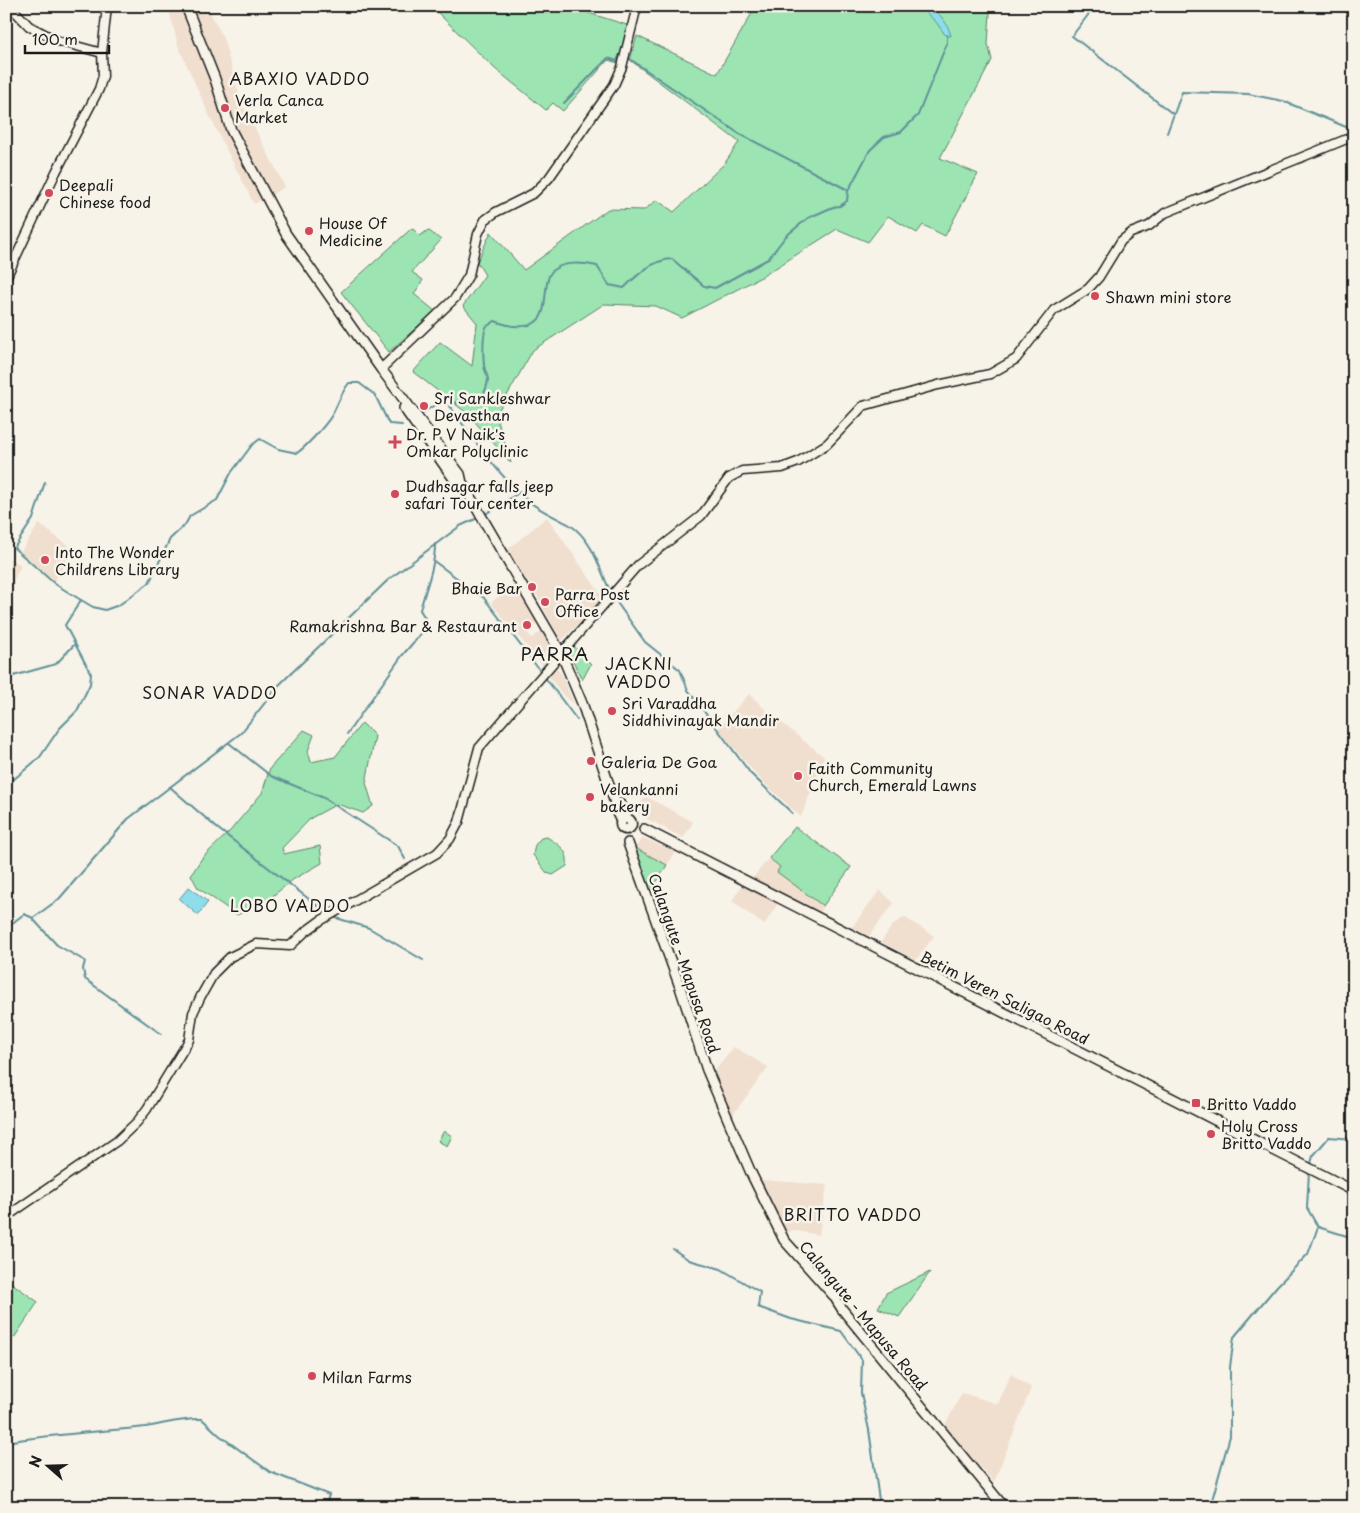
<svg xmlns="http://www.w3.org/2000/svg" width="1360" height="1513" font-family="'Playpen Sans',sans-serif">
<rect width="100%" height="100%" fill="#f7f3e8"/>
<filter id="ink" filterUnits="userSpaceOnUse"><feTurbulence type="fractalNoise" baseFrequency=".02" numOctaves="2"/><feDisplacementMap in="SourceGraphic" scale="10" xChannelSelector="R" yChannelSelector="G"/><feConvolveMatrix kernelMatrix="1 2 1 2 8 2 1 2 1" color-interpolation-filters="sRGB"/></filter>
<g filter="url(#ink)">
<g fill="#f0dece">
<polygon points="168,6 207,6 223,38 241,101 285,187 254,204 209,115 178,45"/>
<polygon points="547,517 604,599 561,641 534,590 507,550"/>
<polygon points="39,524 74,550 54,581 20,553"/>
<polygon points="6,556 21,565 6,596"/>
<polygon points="513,583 537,622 526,632 532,638 542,631 552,654 544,667 491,603"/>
<polygon points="554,666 561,673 574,704 563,695 547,674"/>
<polygon points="749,694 767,711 824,757 801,817 762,781 718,729"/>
<polygon points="645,796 693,822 683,838 636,813"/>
<polygon points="643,838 676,852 667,865 635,848"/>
<polygon points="769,858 780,867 778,872 823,906 820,912 752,879"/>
<polygon points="742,885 778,903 764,925 732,901"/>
<polygon points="880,890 894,903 869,936 852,927"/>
<polygon points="904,917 934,936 916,960 881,942 892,926"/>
<polygon points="734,1047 768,1067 732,1116 713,1073"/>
<polygon points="761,1180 827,1185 819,1235 792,1230 785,1235"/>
<polygon points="1011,1374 1031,1388 994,1482 944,1427 962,1393 998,1404"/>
</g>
<g fill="#9ce4b2" stroke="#5c8067">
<polygon points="440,6 566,6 627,25 624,46 618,63 608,60 563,111 553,103 546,110 494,68 436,11"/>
<polygon points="756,6 821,6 830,10 832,6 986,6 990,13 988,44 992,60 940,158 978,174 945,236 923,225 917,233 888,216 868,242 837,229 763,276 682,318 656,306 604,304 533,350 496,415 511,463 468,414 413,372 440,342 472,366 477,323 463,306 485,275 477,262 491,232 524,270 608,209 644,210 657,200 674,212 725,163 739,142 630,60 637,36 717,74"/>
<polygon points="412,228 420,236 428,230 441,240 412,272 423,280 414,294 435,311 389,352 341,292"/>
<polygon points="573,645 591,664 582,680 569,652"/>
<polygon points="362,723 375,736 366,783 373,806 363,813 337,804 311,818 282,848 284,854 320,846 322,863 294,879 265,902 237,915 198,888 191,875 202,858 230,831 262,793 270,768 304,730 314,735 308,751 311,762 335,757"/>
<polygon points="795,827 851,867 823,906 777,872 780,867 769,858"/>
<path d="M547,837C559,845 569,850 567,866L553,875L547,873L533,855L535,845L541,838Z"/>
<polygon points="635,848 667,865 650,893"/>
<polygon points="444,1131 452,1136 447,1146 438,1141"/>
<polygon points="930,1272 899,1317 878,1308 886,1293"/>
<polygon points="6,1279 38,1302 14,1338 6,1333"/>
</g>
<g fill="#8dddea" stroke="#609098">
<path d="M919,6C935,6 947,20 951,36H946L936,22Z"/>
<polygon points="189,887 208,902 198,915 179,899"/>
</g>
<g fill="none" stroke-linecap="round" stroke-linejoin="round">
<g stroke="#609098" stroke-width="2">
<polyline points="1095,6 1072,36 1173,114"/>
<polyline points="627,57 738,133 848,190"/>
<polyline points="564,103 608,58 617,61 620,54 623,56"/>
<polyline points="1167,133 1182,92 1248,94 1283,101 1351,129"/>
<path d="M445,399C466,408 484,407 488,380C488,375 484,370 484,365C483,353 482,339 486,327L495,321C510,327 537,332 543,311C546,300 545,286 549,276C556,260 583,263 597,266L609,285L624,288C638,274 653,260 672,259L704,286L715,288L768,259L786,236L808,218L833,207L840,206L847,201L848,191L870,150L884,137L901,132L918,115L947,43V35"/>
<path d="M445,399C467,431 498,475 527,500C540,511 556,517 570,525C593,540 600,570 611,593"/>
<polyline points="420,414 445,399"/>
<polyline points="45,482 33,519 14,548 55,584 81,600"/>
<polyline points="484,515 520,492"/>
<polyline points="435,562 484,598 541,672"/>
<polyline points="613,597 645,642 680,670 688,690 751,774 792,813"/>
<polyline points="544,676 577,720"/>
<polyline points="6,678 56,664 74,645"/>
<path d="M347,734L401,657L423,631L425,618L420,610C426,587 435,567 435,544"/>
<polyline points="229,743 271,776 324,798 398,846 405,859"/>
<path d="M6,786L40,757L59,729L77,711L90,684L91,674L65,625L81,600L93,607L105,610L119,605L149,583L170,539L185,525L190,516L217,500L231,473L252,445L260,439L278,449L297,453C306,447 326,425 332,415C338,404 341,393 349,383H359L375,395L389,424L402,425"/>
<polyline points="170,787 217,828 327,913"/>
<polyline points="333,917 369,928 423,960"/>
<polyline points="33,919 57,945 85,961 83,969 85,979 161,1034"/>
<polyline points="6,928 24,914 33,918 59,899 128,819 241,733 279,685 388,580 460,526 480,517"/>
<polyline points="1310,1167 1313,1156 1329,1137 1354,1139"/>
<polyline points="1318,1227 1350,1237 1354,1241"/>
<polyline points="673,1249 689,1260 721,1269 760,1292 758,1307 791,1319 841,1331 862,1360 861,1393 869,1430 880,1507"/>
<path d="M6,1442C53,1434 98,1432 145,1427C165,1424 183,1418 202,1419L219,1435L270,1472L329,1495L325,1507"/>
<polyline points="1210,1507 1230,1436 1230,1367 1234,1337 1277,1286 1308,1254 1318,1227 1307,1208 1309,1171"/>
</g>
<defs>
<g id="tertiary">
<polyline points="10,6 29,26 58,41 102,53"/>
<polyline points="6,278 56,172 99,89 103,76 102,53 107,6"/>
<polyline points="381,369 455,298 469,275 478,234 485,220 496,212 534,193 549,178 614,85 622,67 637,6"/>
<polyline points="6,1217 117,1141 137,1122 147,1109 189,1040 193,1013 201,996 214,973 230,957 256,944 290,946 305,932 320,921 437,853 450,839 459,822 479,748 638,565 701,516 729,478 742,471 782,468 798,462 827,444 863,406 938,385 990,374 1016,359 1054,310 1088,289 1099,277 1121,241 1131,233 1149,226 1165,213 1354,136"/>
</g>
<g id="secondary">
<polyline points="186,6 215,79 231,130 286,234 381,369 460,474 462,483 561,653 582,703 615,803"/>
<polyline points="404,408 454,479 462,483"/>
<circle cx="626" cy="824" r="5.5"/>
<polyline points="621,821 615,809 615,803 621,805 627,818"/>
<polyline points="644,829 1354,1191"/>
<polyline points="628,843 680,987 707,1070 751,1173 784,1240 834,1296 842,1309 1004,1507"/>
</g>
</defs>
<use href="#tertiary" stroke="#1c1c1c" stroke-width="11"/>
<use href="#secondary" stroke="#1c1c1c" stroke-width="12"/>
<use href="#tertiary" stroke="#f7f3e8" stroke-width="8"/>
<use href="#secondary" stroke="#f7f3e8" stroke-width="9"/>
</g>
</g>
<g fill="#d1495b" stroke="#f7f3e8" stroke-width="2">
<circle cx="225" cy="108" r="5"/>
<circle cx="49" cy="193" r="5"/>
<circle cx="309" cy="231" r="5"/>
<circle cx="1095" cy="296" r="5"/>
<circle cx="424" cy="406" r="5"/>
<path d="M392.5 434.5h5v5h5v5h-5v5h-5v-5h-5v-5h5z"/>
<circle cx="395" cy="494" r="5"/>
<circle cx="45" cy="560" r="5"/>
<circle cx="532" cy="587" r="5"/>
<circle cx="545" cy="602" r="5"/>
<circle cx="527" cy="625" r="5"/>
<circle cx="612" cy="711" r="5"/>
<circle cx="591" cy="761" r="5"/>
<circle cx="798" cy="776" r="5"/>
<circle cx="590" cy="797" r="5"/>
<rect x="1191" y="1098" width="10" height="10" rx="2.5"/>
<circle cx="1211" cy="1134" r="5"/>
<circle cx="312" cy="1376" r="5"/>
</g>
<g text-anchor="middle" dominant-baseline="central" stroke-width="5" stroke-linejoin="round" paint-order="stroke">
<g font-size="15" fill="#1c1c1c" stroke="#f7f3e8" text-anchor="start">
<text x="235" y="99">Verla Canca<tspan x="235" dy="17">Market</tspan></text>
<text x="59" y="184">Deepali<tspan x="59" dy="17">Chinese food</tspan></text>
<text x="319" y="222">House Of<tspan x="319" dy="17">Medicine</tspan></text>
<text x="1105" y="296">Shawn mini store</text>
<text x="434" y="397">Sri Sankleshwar<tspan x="434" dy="17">Devasthan</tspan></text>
<text x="406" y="433">Dr. P V Naik's<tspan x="406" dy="17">Omkar Polyclinic</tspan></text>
<text x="405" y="485">Dudhsagar falls jeep<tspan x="405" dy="17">safari Tour center</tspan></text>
<text x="55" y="551">Into The Wonder<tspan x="55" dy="17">Childrens Library</tspan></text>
<text x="522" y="587" text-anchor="end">Bhaie Bar</text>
<text x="555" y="593">Parra Post<tspan x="555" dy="17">Office</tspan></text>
<text x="517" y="625" text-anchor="end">Ramakrishna Bar &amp; Restaurant</text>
<text x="622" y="702">Sri Varaddha<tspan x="622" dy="17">Siddhivinayak Mandir</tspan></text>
<text x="601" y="761">Galeria De Goa</text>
<text x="808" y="767">Faith Community<tspan x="808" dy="17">Church, Emerald Lawns</tspan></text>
<text x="600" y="788">Velankanni<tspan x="600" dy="17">bakery</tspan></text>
<text x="1206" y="1103">Britto Vaddo</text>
<text x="1221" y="1125">Holy Cross<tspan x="1221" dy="17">Britto Vaddo</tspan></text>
<text x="322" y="1376">Milan Farms</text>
</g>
<g font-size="15" fill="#1c1c1c" stroke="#f7f3e8">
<text transform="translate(685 963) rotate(71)">Calangute - Mapusa Road</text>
<text transform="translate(1005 997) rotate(27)">Betim Veren Saligao Road</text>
<text transform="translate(864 1315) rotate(50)">Calangute - Mapusa Road</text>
</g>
<g font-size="16" letter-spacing="1" fill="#1c1c1c" stroke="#f7f3e8">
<text x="300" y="78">ABAXIO VADDO</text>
<text x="639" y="663">JACKNI<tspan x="639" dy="18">VADDO</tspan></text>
<text x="210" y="692">SONAR VADDO</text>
<text x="290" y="905">LOBO VADDO</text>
<text x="853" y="1214">BRITTO VADDO</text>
</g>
<g font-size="18" letter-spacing="1" fill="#1c1c1c" stroke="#f7f3e8">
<text x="555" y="653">PARRA</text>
</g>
</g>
<rect width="1360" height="1513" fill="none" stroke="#f7f3e8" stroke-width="25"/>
<rect x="12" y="12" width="1335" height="1488" fill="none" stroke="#1c1c1c" stroke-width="2" filter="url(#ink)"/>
<g transform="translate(48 1466) rotate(290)" stroke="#f7f3e8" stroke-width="4" paint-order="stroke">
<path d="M0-4L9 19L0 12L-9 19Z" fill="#1c1c1c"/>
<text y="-8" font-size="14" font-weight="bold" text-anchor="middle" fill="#1c1c1c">N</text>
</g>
<path d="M25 45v8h84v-8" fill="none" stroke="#1c1c1c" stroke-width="2.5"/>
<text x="32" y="45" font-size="15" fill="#1c1c1c" stroke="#f7f3e8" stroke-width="4" paint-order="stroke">100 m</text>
</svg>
